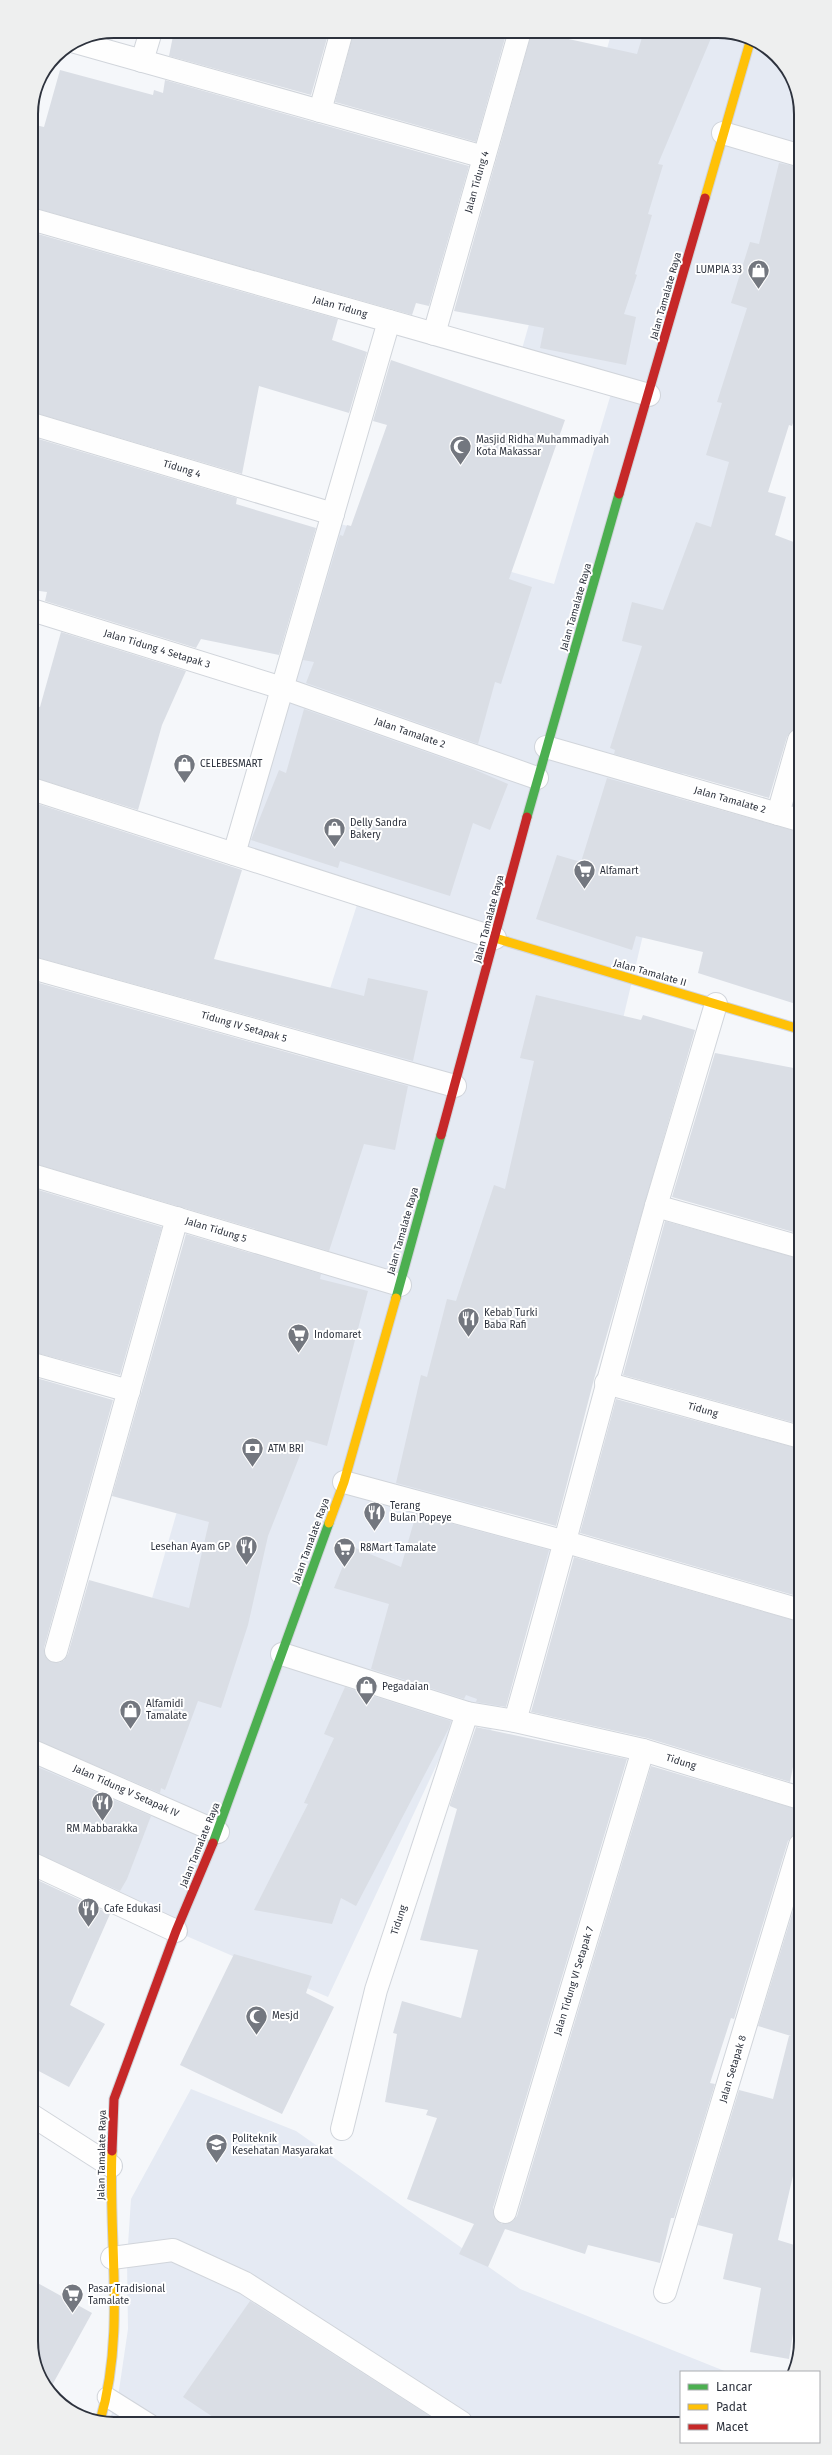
<svg xmlns="http://www.w3.org/2000/svg" width="832" height="2455" font-family="'Fira Sans',sans-serif">
<rect width="100%" height="100%" fill="#f5f7fa"/>
<g fill="#e5eaf3">
<polygon points="612,31 724,31 773,51 798,92 799,379 678,789 615,1052 481,1513 559,1533 491,1731 458,1719 328,1997 33,1870 33,1719 127,1685 308,1057 364,883 240,846 337,523 554,584 616,377 522,349"/>
<polygon points="191,2089 296,2131 520,2289 727,2372 681,2372 681,2421 108,2424 118,2397 128,2329 127,2260 131,2199"/>
</g>
<g fill="#dadee5">
<polygon points="174,31 329,31 311,95 169,56"/>
<polygon points="354,31 507,31 476,142 335,102"/>
<polygon points="532,31 637,54 644,31 714,31 658,164 663,165 648,214 652,215 635,274 637,275 624,314 636,317 626,365 540,348 544,328 454,311"/>
<polygon points="60,70 153,95 154,90 163,93 165,80 469,166 429,306 416,303 412,315 31,207 31,124 44,127"/>
<polygon points="779,163 798,167 799,405 792,426 789,425 768,492 786,497 775,535 799,544 799,728 791,731 787,737 769,798 614,754 615,750 610,748 642,646 622,641 632,602 663,610 696,522 711,527 729,462 706,455 722,403 717,402 747,308 731,303 750,242 759,244"/>
<polygon points="31,232 338,319 332,340 367,352 349,413 259,386 242,474 32,412"/>
<polygon points="391,360 565,420 509,579 532,587 501,684 495,682 478,744 306,683 314,662 303,660 340,535 343,536 347,525 351,526 387,425 373,421"/>
<polygon points="32,437 237,498 236,504 316,528 279,655 201,639 196,648 45,601 47,592 32,590"/>
<polygon points="61,632 186,671 162,725 138,810 32,777 32,705 40,707"/>
<polygon points="304,709 471,768 508,784 490,830 473,823 450,896 340,861 338,868 251,840 279,770 286,773"/>
<polygon points="607,778 799,832 799,1005 698,973 703,952 636,936 632,950 536,919 557,855 581,862"/>
<polygon points="32,802 242,870 214,959 364,996 368,978 428,991 413,1061 32,956"/>
<polygon points="32,981 408,1086 395,1150 364,1144 329,1251 32,1163"/>
<polygon points="536,995 641,1020 643,1015 695,1030 594,1379 556,1526 396,1483 421,1375 427,1377 447,1299 456,1301 494,1185 505,1189 534,1061 520,1058"/>
<polygon points="715,1053 799,1069 800,1234 672,1197"/>
<polygon points="32,1188 162,1227 120,1375 33,1352"/>
<polygon points="665,1221 800,1259 800,1405 795,1423 623,1375"/>
<polygon points="186,1234 321,1274 320,1279 368,1291 327,1446 306,1440 268,1536 248,1625 221,1708 198,1701 165,1790 161,1788 160,1793 33,1739 33,1377 113,1400 44,1648 47,1659 59,1663 64,1660 68,1654 89,1580 189,1608 209,1522 112,1496"/>
<polygon points="616,1399 800,1449 800,1597 580,1533"/>
<polygon points="416,1514 549,1550 506,1707 476,1702 477,1699 466,1695 464,1699 371,1669 389,1604 334,1588 351,1546 401,1567"/>
<polygon points="574,1557 800,1622 800,1732 790,1782 647,1738 531,1712"/>
<polygon points="345,1687 451,1721 449,1728 356,1906 341,1898 332,1924 254,1910 308,1804 304,1803 334,1738 324,1734"/>
<polygon points="476,1727 627,1759 493,2208 496,2220 502,2224 513,2221 517,2216 651,1766 800,1810 800,1818 795,1834 788,1841 734,2019 731,2018 710,2083 715,2084 674,2218 671,2218 660,2263 588,2245 585,2254 505,2229 488,2267 459,2254 474,2224 407,2199 437,2118 426,2115 428,2110 385,2102 397,2034 393,2033 402,2001 461,2018 478,1950 420,1940 457,1809 450,1806 450,1804"/>
<polygon points="33,1765 151,1816 127,1879 120,1891 33,1852"/>
<polygon points="33,1878 110,1914 70,2005 105,2024 69,2087 33,2068"/>
<polygon points="799,1891 801,2164 796,2163 778,2240 801,2247 801,2282 789,2359 750,2352 761,2288 723,2279 733,2234 698,2225 739,2090 773,2099 789,2036 791,2036 758,2026"/>
<polygon points="234,1954 312,1976 306,1993 334,2007 282,2114 180,2065"/>
<polygon points="34,2281 92,2313 50,2389 34,2363"/>
<polygon points="250,2301 439,2422 222,2423 183,2397"/>
</g>
<g fill="none" stroke-linecap="round" stroke-linejoin="round">
<defs>
<polyline id="lane" points="107,2397 150,2424"/>
<g id="street">
<polyline points="75,42 484,157"/>
<polyline points="142,61 151,31"/>
<polyline points="320,111 342,31"/>
<polyline points="723,133 798,155"/>
<polyline points="31,219 649,395"/>
<polyline points="434,334 520,31"/>
<polyline points="32,424 333,514"/>
<polyline points="32,610 282,688 537,778"/>
<polyline points="546,747 799,820"/>
<polyline points="32,789 495,938"/>
<polyline points="778,814 799,740"/>
<polyline points="234,854 389,321"/>
<polyline points="32,968 455,1086"/>
<polyline points="716,1004 656,1206 800,1247"/>
<polyline points="32,1175 400,1285"/>
<polyline points="33,1364 129,1391"/>
<polyline points="606,1383 800,1437"/>
<polyline points="344,1482 566,1542 800,1610"/>
<polyline points="56,1651 177,1218"/>
<polyline points="282,1654 467,1713 515,1721 643,1750 800,1798"/>
<path d="M515,1721C564,1550 608,1377 656,1206"/>
<polyline points="33,1751 218,1832"/>
<polyline points="33,1864 176,1931"/>
<polyline points="33,2116 111,2166"/>
<polyline points="342,2129 376,1990 467,1713"/>
<polyline points="505,2212 643,1750"/>
<polyline points="112,2258 173,2250 245,2283 461,2422"/>
<polyline points="665,2292 800,1845"/>
</g>
<g id="fast">
<polyline points="527,817 619,494"/>
<polyline points="396,1298 441,1135"/>
<polyline points="213,1843 329,1523"/>
</g>
<g id="slow">
<polyline points="705,198 750,42"/>
<polyline points="495,938 799,1029"/>
<polyline points="329,1523 344,1482 396,1298"/>
<path d="M100,2421C126,2333 108,2241 112,2151"/>
</g>
<g id="jam">
<polyline points="619,494 705,198"/>
<polyline points="441,1135 527,817"/>
<polyline points="112,2151 114,2099 176,1931 213,1843"/>
</g>
</defs>
<use href="#lane" stroke="#d1d5db" stroke-width="21"/>
<use href="#street" stroke="#d1d5db" stroke-width="24"/>
<use href="#fast" stroke="#d1d5db" stroke-width="11"/>
<use href="#slow" stroke="#d1d5db" stroke-width="11"/>
<use href="#jam" stroke="#d1d5db" stroke-width="11"/>
<use href="#lane" stroke="#fefefe" stroke-width="19"/>
<use href="#street" stroke="#fefefe" stroke-width="22"/>
<use href="#fast" stroke="#4caf50" stroke-width="9"/>
<use href="#slow" stroke="#ffc107" stroke-width="9"/>
<use href="#jam" stroke="#c62828" stroke-width="9"/>
</g>
<defs>
<symbol id="shop-pin" viewBox="-11 -11 22 30"><path d="M0 17L-7.5 6A9.5 9.5 0 1 1 7.5 6Z" fill="#73777f" stroke="#fff"/><path d="M-5-2.5h2.3a2.7 3.5 0 0 1 5.4 0H5L5.5 6h-11ZM-1.5-2.5h3a1.5 2.3 0 0 0-3 0Z" fill="#fff"/></symbol>
<symbol id="mosque-pin" viewBox="-11 -11 22 30"><path d="M0 17L-7.5 6A9.5 9.5 0 1 1 7.5 6Z" fill="#73777f" stroke="#fff"/><path d="M3.5-4.9A6 6 0 1 0 3.5 4.9A5 5 0 1 1 3.5-4.9Z" fill="#fff"/></symbol>
<symbol id="supermarket-pin" viewBox="-11 -11 22 30"><path d="M0 17L-7.5 6A9.5 9.5 0 1 1 7.5 6Z" fill="#73777f" stroke="#fff"/><path d="M-6-5.5h2.5l.6 2H6L4.5 2H-2.5L-4.4-4H-6ZM-1.5 3.2a1.3 1.3 0 1 0 .1 0ZM3 3.2a1.3 1.3 0 1 0 .1 0Z" fill="#fff"/></symbol>
<symbol id="restaurant-pin" viewBox="-11 -11 22 30"><path d="M0 17L-7.5 6A9.5 9.5 0 1 1 7.5 6Z" fill="#73777f" stroke="#fff"/><path d="M-5-6h1v4h1v-4h1v4h1v-4h1v5L-1.5 .5V6h-2V.5L-5-1ZM5-6V6H3V1.5H1.5Q1.5-4 5-6Z" fill="#fff"/></symbol>
<symbol id="bank-pin" viewBox="-11 -11 22 30"><path d="M0 17L-7.5 6A9.5 9.5 0 1 1 7.5 6Z" fill="#73777f" stroke="#fff"/><path d="M-6-4H6V4H-6ZM0-2.3a2.3 2.3 0 1 0 0 4.6a2.3 2.3 0 1 0 0-4.6Z" fill="#fff"/></symbol>
<symbol id="university-pin" viewBox="-11 -11 22 30"><path d="M0 17L-7.5 6A9.5 9.5 0 1 1 7.5 6Z" fill="#73777f" stroke="#fff"/><path d="M0-5L7-2L0 1L-7-2ZM-4 1L0 2.5L4 1V4Q0 6-4 4Z" fill="#fff"/></symbol>
</defs>
<g fill-rule="evenodd">
<use href="#shop-pin" x="746" y="258" width="25" height="34"/>
<use href="#mosque-pin" x="448" y="434" width="25" height="34"/>
<use href="#shop-pin" x="172" y="752" width="25" height="34"/>
<use href="#shop-pin" x="322" y="816" width="25" height="34"/>
<use href="#supermarket-pin" x="572" y="858" width="25" height="34"/>
<use href="#restaurant-pin" x="456" y="1306" width="25" height="34"/>
<use href="#supermarket-pin" x="286" y="1322" width="25" height="34"/>
<use href="#bank-pin" x="240" y="1436" width="25" height="34"/>
<use href="#restaurant-pin" x="362" y="1500" width="25" height="34"/>
<use href="#restaurant-pin" x="234" y="1534" width="25" height="34"/>
<use href="#supermarket-pin" x="332" y="1536" width="25" height="34"/>
<use href="#shop-pin" x="354" y="1674" width="25" height="34"/>
<use href="#shop-pin" x="118" y="1698" width="25" height="34"/>
<use href="#restaurant-pin" x="90" y="1790" width="25" height="34"/>
<use href="#restaurant-pin" x="76" y="1896" width="25" height="34"/>
<use href="#mosque-pin" x="244" y="2004" width="25" height="34"/>
<use href="#university-pin" x="204" y="2132" width="25" height="34"/>
<use href="#supermarket-pin" x="60" y="2282" width="25" height="34"/>
</g>
<g text-anchor="middle" dominant-baseline="central" stroke-width="4" stroke-linejoin="round" paint-order="stroke">
<g font-size="10" fill="#2d323d" stroke="#fff">
<text transform="translate(477 182) rotate(-74)">Jalan Tidung 4</text>
<text transform="translate(666 296) rotate(-74)">Jalan Tamalate Raya</text>
<text transform="translate(340 307) rotate(16)">Jalan Tidung</text>
<text transform="translate(182 469) rotate(17)">Tidung 4</text>
<text transform="translate(576 607) rotate(-74)">Jalan Tamalate Raya</text>
<text transform="translate(157 649) rotate(17)">Jalan Tidung 4 Setapak 3</text>
<text transform="translate(410 733) rotate(19)">Jalan Tamalate 2</text>
<text transform="translate(730 800) rotate(16)">Jalan Tamalate 2</text>
<text transform="translate(489 919) rotate(-75)">Jalan Tamalate Raya</text>
<text transform="translate(650 973) rotate(16)">Jalan Tamalate II</text>
<text transform="translate(244 1027) rotate(16)">Tidung IV Setapak 5</text>
<text transform="translate(216 1230) rotate(17)">Jalan Tidung 5</text>
<text transform="translate(403 1231) rotate(-74)">Jalan Tamalate Raya</text>
<text transform="translate(703 1410) rotate(16)">Tidung</text>
<text transform="translate(311 1541) rotate(-70)">Jalan Tamalate Raya</text>
<text transform="translate(681 1762) rotate(17)">Tidung</text>
<text transform="translate(126 1791) rotate(24)">Jalan Tidung V Setapak IV</text>
<text transform="translate(200 1845) rotate(-68)">Jalan Tamalate Raya</text>
<text transform="translate(399 1920) rotate(-72)">Tidung</text>
<text transform="translate(574 1981) rotate(-73)">Jalan Tidung VI Setapak 7</text>
<text transform="translate(733 2069) rotate(-73)">Jalan Setapak 8</text>
<text transform="translate(102 2155) rotate(-89)">Jalan Tamalate Raya</text>
</g>
<g font-size="10" fill="#2d323d" stroke="#fff" text-anchor="start">
<text x="742" y="270" text-anchor="end">LUMPIA 33</text>
<text x="476" y="440">Masjid Ridha Muhammadiyah<tspan x="476" dy="12">Kota Makassar</tspan></text>
<text x="200" y="764">CELEBESMART</text>
<text x="350" y="823">Delly Sandra<tspan x="350" dy="12">Bakery</tspan></text>
<text x="600" y="871">Alfamart</text>
<text x="484" y="1313">Kebab Turki<tspan x="484" dy="12">Baba Rafi</tspan></text>
<text x="314" y="1335">Indomaret</text>
<text x="268" y="1449">ATM BRI</text>
<text x="390" y="1506">Terang<tspan x="390" dy="12">Bulan Popeye</tspan></text>
<text x="230" y="1547" text-anchor="end">Lesehan Ayam GP</text>
<text x="360" y="1548">R8Mart Tamalate</text>
<text x="382" y="1687">Pegadaian</text>
<text x="146" y="1704">Alfamidi<tspan x="146" dy="12">Tamalate</tspan></text>
<text x="102" y="1829" text-anchor="middle">RM Mabbarakka</text>
<text x="104" y="1909">Cafe Edukasi</text>
<text x="272" y="2016">Mesjd</text>
<text x="232" y="2139">Politeknik<tspan x="232" dy="12">Kesehatan Masyarakat</tspan></text>
<text x="88" y="2289">Pasar Tradisional<tspan x="88" dy="12">Tamalate</tspan></text>
</g>
</g>
<path d="M0 0H832V2455H0ZM114 38H718A76 76 0 0 1 794 114V2341A76 76 0 0 1 718 2417H114A76 76 0 0 1 38 2341V114A76 76 0 0 1 114 38Z" fill="#eeefef" fill-rule="evenodd"/>
<path fill="none" stroke="#2d323d" stroke-width="2" d="M114 38H718A76 76 0 0 1 794 114V2341A76 76 0 0 1 718 2417H114A76 76 0 0 1 38 2341V114A76 76 0 0 1 114 38Z"/>
<rect x="680" y="2371" width="140" height="72" fill="#ffffff" stroke="#abadb1"/>
<rect x="688" y="2384" width="20" height="6" fill="#4caf50" stroke="#abadb1"/>
<text x="716" y="2391" font-size="12" fill="#2d323d">Lancar</text>
<rect x="688" y="2404" width="20" height="6" fill="#ffc107" stroke="#abadb1"/>
<text x="716" y="2411" font-size="12" fill="#2d323d">Padat</text>
<rect x="688" y="2424" width="20" height="6" fill="#c62828" stroke="#abadb1"/>
<text x="716" y="2431" font-size="12" fill="#2d323d">Macet</text>
</svg>
